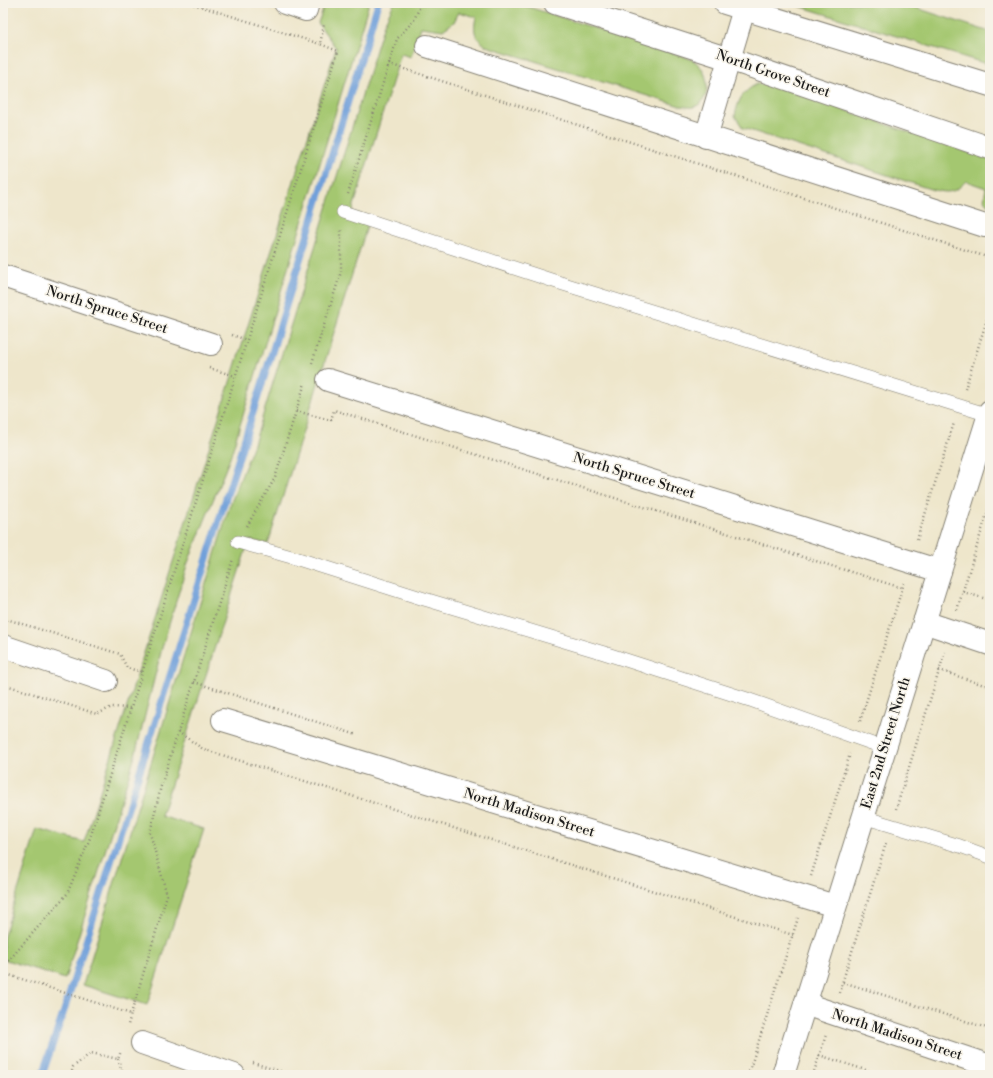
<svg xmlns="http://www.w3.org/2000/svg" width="993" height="1078" font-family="'Libre Bodoni',serif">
<rect width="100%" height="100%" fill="#f7f3e8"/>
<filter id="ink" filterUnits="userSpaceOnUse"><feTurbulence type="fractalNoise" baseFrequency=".025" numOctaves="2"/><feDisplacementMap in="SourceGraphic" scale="8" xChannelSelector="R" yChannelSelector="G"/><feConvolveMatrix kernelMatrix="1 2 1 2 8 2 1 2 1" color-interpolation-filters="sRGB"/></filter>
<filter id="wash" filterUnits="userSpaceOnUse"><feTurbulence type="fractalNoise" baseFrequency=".012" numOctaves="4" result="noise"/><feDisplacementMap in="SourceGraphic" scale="16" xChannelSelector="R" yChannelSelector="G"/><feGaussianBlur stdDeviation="0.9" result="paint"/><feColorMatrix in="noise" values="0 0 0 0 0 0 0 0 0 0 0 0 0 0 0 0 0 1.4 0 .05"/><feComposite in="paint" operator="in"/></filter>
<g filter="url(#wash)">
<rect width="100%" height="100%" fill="#eee6cb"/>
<g fill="#a4c770" stroke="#607246">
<polygon points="325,3 369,3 230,458 187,565 162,648 134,759 65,979 3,959 3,939 37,829 84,842 336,48 318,23"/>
<path d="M394,3H516L683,56C688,58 696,61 699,65C710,76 711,103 693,107C689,108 684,106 680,106L486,46C474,36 473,32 476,17L459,12L454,22L443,30L421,27L411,57L401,54L352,212L370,217L268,544L249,540L161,816L204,829L147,1005L83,985L230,505L254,444L384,24Z"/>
<polygon points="789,3 901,3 990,32 990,65"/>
<path d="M757,84L772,85L990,160V207L984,200L986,188L966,181C953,195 947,193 930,189L743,128L735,116C738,100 742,92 757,84Z"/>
</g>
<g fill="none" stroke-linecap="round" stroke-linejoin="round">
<polyline stroke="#71a0da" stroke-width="7" points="42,1075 63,1014 269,362 378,3"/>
</g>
</g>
<g filter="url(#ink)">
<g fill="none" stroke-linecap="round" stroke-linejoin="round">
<defs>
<g id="service">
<polyline points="343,212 557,282 989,415"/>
<polyline points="238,542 295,558 421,598 604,653 750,700 885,748"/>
<polyline points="863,817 960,846 990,857"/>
</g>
<g id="minor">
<polyline points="285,3 306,10 308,3"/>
<polyline points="427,46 985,226"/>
<polyline points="706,137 744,9"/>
<polyline points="3,276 211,344"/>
<polyline points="328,380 940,571"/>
<polyline points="924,622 990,644"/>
<polyline points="3,646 106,681"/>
<polyline points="223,720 835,906"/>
<polyline points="805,1004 990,1066"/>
<polyline points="142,1043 234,1075"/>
</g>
<g id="tertiary">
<polyline points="555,3 729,59 990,148"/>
<polyline points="725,3 990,85"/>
<polyline points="783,1075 990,411"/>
</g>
</defs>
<use href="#service" stroke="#858174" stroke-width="14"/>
<use href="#minor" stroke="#858174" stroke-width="24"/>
<use href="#tertiary" stroke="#858174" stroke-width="24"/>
<g stroke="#858174" stroke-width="2.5" stroke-dasharray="1 3" stroke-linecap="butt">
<polyline points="190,3 320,44"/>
<polyline points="389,64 990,258"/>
<polyline points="348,194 397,39 414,20 420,6 418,3"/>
<polyline points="232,335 247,340"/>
<polyline points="312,363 341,272 341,230"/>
<polyline points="209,368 235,376"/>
<polyline points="965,389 990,310"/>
<polyline points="296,411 331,420 334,410 902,588"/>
<polyline points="247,526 275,478 305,383"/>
<polyline points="917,540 954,423"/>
<polyline points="963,592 990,600"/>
<polyline points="957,610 990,504"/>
<polyline points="3,618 120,654 127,668 142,672"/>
<polyline points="939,670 990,687"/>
<polyline points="194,682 357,735"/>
<polyline points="3,684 97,714 112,707 131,708"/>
<polyline points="860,721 904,583"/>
<polyline points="178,732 203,749 793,935"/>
<polyline points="896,809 945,652"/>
<polyline points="811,876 850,754"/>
<polyline points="3,967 67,894 90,838 338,51 320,44 324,25"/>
<polyline points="3,973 131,1014 128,1025"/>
<polyline points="843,982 990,1029"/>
<polyline points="839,993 886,843"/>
<polyline points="131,1014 167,895 150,833 161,786 233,559"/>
<polyline points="819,1055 881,1075"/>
<polyline points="118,1059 123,1075"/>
<polyline points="253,1063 293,1075"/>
<polyline points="71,1075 73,1067 91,1053 118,1059 121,1051"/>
<polyline points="748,1075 798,918"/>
<polyline points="813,1075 826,1035"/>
</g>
<use href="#service" stroke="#fff" stroke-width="13"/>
<use href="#minor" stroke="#fff" stroke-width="22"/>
<use href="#tertiary" stroke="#fff" stroke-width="22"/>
</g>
</g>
<g text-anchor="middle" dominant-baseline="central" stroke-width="3" stroke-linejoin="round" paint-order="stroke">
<g font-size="14" fill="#1c1c1c" stroke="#f7f3e8">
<text transform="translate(773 74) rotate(19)">North Grove Street</text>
<text transform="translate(107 310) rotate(18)">North Spruce Street</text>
<text transform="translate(634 476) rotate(17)">North Spruce Street</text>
<text transform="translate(886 743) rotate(-73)">East 2nd Street North</text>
<text transform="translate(529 813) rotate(17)">North Madison Street</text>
<text transform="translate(897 1035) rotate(18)">North Madison Street</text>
</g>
</g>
<rect width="993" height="1078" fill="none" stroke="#f7f3e8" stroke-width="16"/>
</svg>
